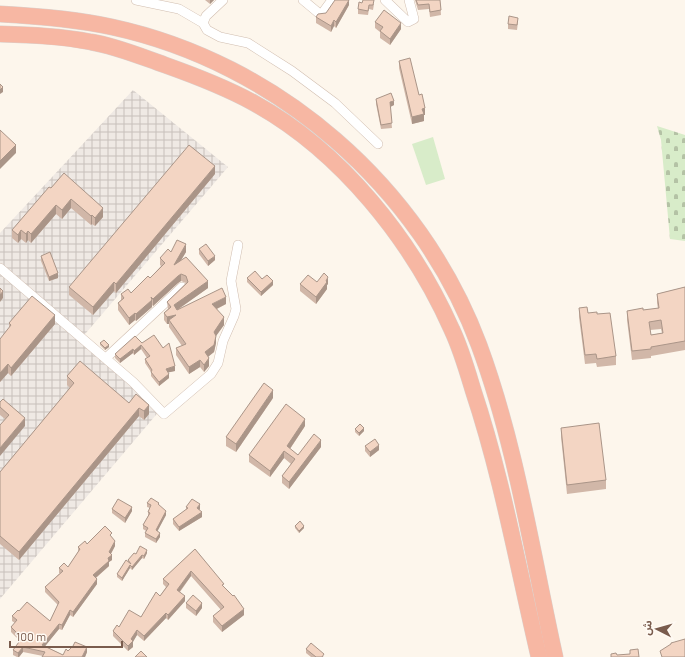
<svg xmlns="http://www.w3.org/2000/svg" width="685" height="657" font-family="Barlow,'Noto Sans Arabic',sans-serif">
<defs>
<pattern id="industrial-grid" width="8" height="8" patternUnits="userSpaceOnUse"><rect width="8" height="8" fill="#efe9e4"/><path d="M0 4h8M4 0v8" fill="none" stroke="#c7c0bb"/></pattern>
<pattern id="cemetery-stones" width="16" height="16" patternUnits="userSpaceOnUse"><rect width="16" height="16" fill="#d8ecc9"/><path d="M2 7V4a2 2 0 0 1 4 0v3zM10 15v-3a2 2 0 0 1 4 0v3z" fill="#b4c2a5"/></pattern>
</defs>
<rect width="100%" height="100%" fill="#fdf6ec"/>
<polygon fill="url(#industrial-grid)" points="133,90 228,167 80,340 161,409 0,599 0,233"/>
<polygon fill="#d8ecc9" points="433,137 445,179 426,185 412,144"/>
<polygon fill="url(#cemetery-stones)" points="657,126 685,135 685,241 670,239 661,140"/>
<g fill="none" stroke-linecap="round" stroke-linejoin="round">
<defs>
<g id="minor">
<polyline points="136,0 179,9 203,23"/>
<polyline points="223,0 206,16 203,23 207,30 220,37 248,43 292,71 335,103 378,144"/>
<polyline points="303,0 321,15 332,0"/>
<polyline points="385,0 408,22 414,19 409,0"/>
<polyline points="0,268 133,382 164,414 211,374 218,363 223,341 234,316 236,309 231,281 238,245"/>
<polyline points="106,358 182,287"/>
</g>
<g id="motorway">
<path d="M0,14C38,16 75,19 112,27C278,63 420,187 479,345C516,445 532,553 555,657"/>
<path d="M0,34C30,35 61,36 91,42C116,46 142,57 165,65C196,76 225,87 254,103C341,151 412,240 452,330C461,349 467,370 473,390C502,477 518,568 539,657"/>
</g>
</defs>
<use href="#minor" stroke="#d1beb0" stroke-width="10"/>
<use href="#motorway" stroke="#dad1cd" stroke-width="17"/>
<use href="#minor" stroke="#fff" stroke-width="9"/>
<use href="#motorway" stroke="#f7b7a3" stroke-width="16"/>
</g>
<g fill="#d1b7a8" fill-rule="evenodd">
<polygon points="205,0 214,0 210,4"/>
<polygon points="415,0 440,0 441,15 430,17 429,9 418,10"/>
<polygon points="362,3 374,4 373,10 369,9 368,15 358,14 358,9"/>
<polygon points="349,5 336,28 334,26 331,32 316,23 316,17 326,13"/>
<polygon points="375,22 401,29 390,45 380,38 380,32 375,28"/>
<polygon points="518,22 517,30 508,29 508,24"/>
<polygon points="399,61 425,115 424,115 424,121 412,124 399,68"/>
<polygon points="376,99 394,105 390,107 392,128 381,129 376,104"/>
<polygon points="215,174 116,293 114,291 93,315 69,295 69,287"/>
<polygon points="51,188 103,217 95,226 92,224 91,225 71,208 62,219 56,214 31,243 28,240 26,243 21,239 18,243 12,238 12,230"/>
<polygon points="199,249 215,260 208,266 199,254"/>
<polygon points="171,252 186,252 181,260 208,288 180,308 226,304 217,309 224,325 216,335 216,343 214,352 208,357 209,366 204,372 200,367 189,374 176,355 176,348 182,346 169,327 169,324 167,324 164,320 164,313 168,309 167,302 186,283 181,281 178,283 153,306 152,305 152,307 136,321 135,320 129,325 118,310 118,303 121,300 121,294 131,293 150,278 161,266 160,265 160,258"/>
<polygon points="41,256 58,278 49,281 41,261"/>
<polygon points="247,278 262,279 273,285 261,296 247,282"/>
<polygon points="317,282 328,284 327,285 327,289 316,304 300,291 300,284"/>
<path d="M685,287V350L651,356V358L632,360L627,320V311L658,309L657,303V294ZM661,329L662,333L651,335L650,330Z"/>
<polygon points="579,308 588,313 597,314 616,356 616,365 597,367 596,363 585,364 579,317"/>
<polygon points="9,323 55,324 11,376 8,373 0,382 0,339 9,328"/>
<polygon points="100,343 109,347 105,350 100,345"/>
<polygon points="142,343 175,371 168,372 169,378 159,386 151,376 151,372 145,363 145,359 147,358 141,349 134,355 133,353 120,363 115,358 115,354"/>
<polygon points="67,376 129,403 136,394 149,414 144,420 139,416 19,560 0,544 0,472 70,388 67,385"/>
<polygon points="273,398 236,452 226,446 226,437"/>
<polygon points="0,402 25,426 5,419 0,415"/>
<polygon points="305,426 290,449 298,455 321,447 289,489 282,483 282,476 291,464 284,458 270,477 249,462 249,455"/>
<polygon points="561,428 606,480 606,489 567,494 561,437"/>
<polygon points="355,429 364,431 359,436 355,432"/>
<polygon points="365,446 379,450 370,457 365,451"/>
<polygon points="147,503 159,505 166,515 157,531 160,537 156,543 145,537 145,533 146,531 143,529 143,525 148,516 148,512 150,508 147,507"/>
<polygon points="186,507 200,509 199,510 202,517 179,531 173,524 173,519 186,510"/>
<polygon points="112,509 132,511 125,523 112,513"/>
<polygon points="295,526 304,528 299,533 295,528"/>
<polygon points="112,538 115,546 111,554 112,560 109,562 109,566 96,578 97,584 73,617 70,615 62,630 59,629 45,646 63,655 68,651 87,652 85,657 42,657 43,656 23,652 19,657 17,657 13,655 13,650 20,641 11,632 11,627 15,623 12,621 12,616 19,611 50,621 58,605 45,592 45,587 60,573 59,573 59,568 68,567 78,552 78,547"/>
<polygon points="195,549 244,615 222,632 213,622 213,616 221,610 191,576 180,592 185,601 168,620 166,618 144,641 137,635 133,641 133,647 128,651 113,636 113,631 119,627 141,617 160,596 166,587 163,584 163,579"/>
<polygon points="147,553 144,559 142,558 132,570 130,568 122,581 117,577 117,574 128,562 128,560 136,554"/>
<polygon points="186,603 202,608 196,616 186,608"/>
<polygon points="306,649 324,657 311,657 306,653"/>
</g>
<g fill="#aa9588">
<polygon points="210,0 214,0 210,4"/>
<polygon points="349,0 349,5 336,28 336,22"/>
<polygon points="334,20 334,26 331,32 331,26"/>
<polygon points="401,23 401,29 390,45 390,39"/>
<polygon points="3,87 3,92 0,94 0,90"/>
<polygon points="394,101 394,105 390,107 390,102"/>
<polygon points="425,108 425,115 424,115 424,121 412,124 412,117 422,109"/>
<polygon points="16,145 16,153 0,169 0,161"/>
<polygon points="215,166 215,174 116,293 116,284"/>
<polygon points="71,199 71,208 62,219 62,210"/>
<polygon points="56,205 56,214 31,243 31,234"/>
<polygon points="103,208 103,217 95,226 95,218"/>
<polygon points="92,215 92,224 91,225 91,216"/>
<polygon points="21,230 21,239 18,243 18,235"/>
<polygon points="28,231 28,240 26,243 26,234"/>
<polygon points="186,244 186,252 174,272 174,265"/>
<polygon points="215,256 215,260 208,266 208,261"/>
<polygon points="58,273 58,278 49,281 49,277"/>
<polygon points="181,274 181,281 178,283 153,306 153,299 178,276"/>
<polygon points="328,277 328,284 327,285 327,289 316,304 316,297"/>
<polygon points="208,281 208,288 174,312 174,305"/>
<polygon points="273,281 273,285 261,296 261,292"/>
<polygon points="114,282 114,291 93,315 93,307"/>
<polygon points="3,291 3,298 0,302 0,295"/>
<polygon points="226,297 226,304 212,311 212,304"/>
<polygon points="152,300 152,307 136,321 136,314"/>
<polygon points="135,313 135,320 129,325 129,318"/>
<polygon points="55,315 55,324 11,376 11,368"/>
<polygon points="176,315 169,320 169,324 167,324 167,317"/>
<polygon points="224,317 224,325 214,339 214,332"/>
<polygon points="216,336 216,343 214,352 205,359 205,352"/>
<polygon points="109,345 109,347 105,350 105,348"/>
<polygon points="141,345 141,349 134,355 134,351"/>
<polygon points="133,349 133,353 120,363 120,359"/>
<polygon points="209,358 209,366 204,372 204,365"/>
<polygon points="200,360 200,367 189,374 189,367"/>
<polygon points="8,364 8,373 0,382 0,373"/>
<polygon points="175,366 175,371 166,373 166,369"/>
<polygon points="169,374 169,378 159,386 159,382"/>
<polygon points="273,390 273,398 236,452 236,444"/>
<polygon points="149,405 149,414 144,420 144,411"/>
<polygon points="139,408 139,416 19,560 19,552"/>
<polygon points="25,418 25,426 0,456 0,448"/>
<polygon points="305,419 305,426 287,453 287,446"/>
<polygon points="364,428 364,431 359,436 359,433"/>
<polygon points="321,440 321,447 289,489 289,482"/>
<polygon points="379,445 379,450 370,457 370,452"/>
<polygon points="284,451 284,458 270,477 270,471"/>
<polygon points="200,504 200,509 197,513 197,508"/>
<polygon points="132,507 132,511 125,523 125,518"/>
<polygon points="166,511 166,515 156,534 156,530"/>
<polygon points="202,512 202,517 179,531 179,527"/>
<polygon points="304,526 304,528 299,533 299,531"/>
<polygon points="160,533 160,537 156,543 156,539"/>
<polygon points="115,541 115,546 109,557 109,552"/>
<polygon points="147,550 147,553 144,559 144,556"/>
<polygon points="112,555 112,560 109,562 109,566 93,580 93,575 108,558"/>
<polygon points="142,555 142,558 132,570 132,567"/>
<polygon points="130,565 130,568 122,581 122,578"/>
<polygon points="191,571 191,576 177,595 177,590"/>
<polygon points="97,579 97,584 73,617 73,612"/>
<polygon points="185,596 185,601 168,620 168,615"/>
<polygon points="202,603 202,608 196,616 196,611"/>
<polygon points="244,609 244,615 222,632 222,626"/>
<polygon points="70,610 70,615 62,630 62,625"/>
<polygon points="166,613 166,618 144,641 144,636"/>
<polygon points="59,624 59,629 42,650 42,645"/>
<polygon points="137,630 137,635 133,642 133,647 128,651 128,646 131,639"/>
<polygon points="23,647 23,652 19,657 18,657 18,653"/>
<polygon points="87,647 87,652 85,657 82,657"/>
</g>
<g fill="#f3d5c3" stroke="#aa9588" fill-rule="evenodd">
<polygon points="335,0 349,0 336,22 334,20 331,26 316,17 318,14 326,13"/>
<polygon points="363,0 374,0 373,5 369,5 368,11 358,9 359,2 362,3"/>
<polygon points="416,0 440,0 441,10 430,12 429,4 418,5"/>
<polygon points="384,10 401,23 390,39 380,31 383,27 375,22"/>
<polygon points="509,16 518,18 517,25 508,24"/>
<polygon points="410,58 419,95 422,94 425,108 422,109 424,114 412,117 399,61"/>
<polygon points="0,84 3,87 0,90"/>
<polygon points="391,93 394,101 390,102 392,123 381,125 376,99"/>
<polygon points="0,130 16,145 0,161"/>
<polygon points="189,145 215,166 116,284 114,282 93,307 69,287"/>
<polygon points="64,173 103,208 95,218 92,215 91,216 71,199 62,210 56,205 31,234 28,231 26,234 21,230 18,235 12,230 49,187 51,188"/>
<polygon points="177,240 186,244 174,265 186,257 208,281 174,305 177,310 222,288 226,297 212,304 224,317 214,332 216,336 214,345 205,352 209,358 204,365 200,360 189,367 176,348 186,344 169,320 176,315 167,317 164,313 171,307 167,302 188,282 186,276 181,274 178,276 153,299 151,297 152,300 136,314 135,313 129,318 118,303 124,298 121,294 128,289 131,293 148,276 150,278 165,263 160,258 168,249 171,252"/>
<polygon points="206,244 215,256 208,261 199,249"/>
<polygon points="50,252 58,273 49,277 41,256"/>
<polygon points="255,271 262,279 267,275 273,281 261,292 247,278"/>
<polygon points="324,273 328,277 326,281 327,282 316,297 300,284 308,275 317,282"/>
<path d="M685,287V341L651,347V349L632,351L627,311L643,308V310L659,308L657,294ZM661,320L663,333L651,335L649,322Z"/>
<polygon points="0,288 3,291 0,295"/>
<polygon points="32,296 55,315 11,368 8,364 0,373 0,339 11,325 9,323"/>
<polygon points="587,307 588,313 597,312 597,314 610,313 616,356 597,359 596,354 585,355 579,308"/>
<polygon points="154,335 163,348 169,343 175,366 166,369 169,374 159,382 151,372 152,370 145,359 150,356 141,345 134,351 133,349 120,359 115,354 135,336 142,343"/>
<polygon points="104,340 109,345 105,348 100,343"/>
<polygon points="80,361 129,403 136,394 149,405 144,411 139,408 19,552 0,536 0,472 74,383 67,376"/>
<polygon points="264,383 273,390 236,444 226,437"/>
<polygon points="3,399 25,418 0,448 0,425 9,415 0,407 0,402"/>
<polygon points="286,404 305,419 287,446 298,455 314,434 321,440 289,482 282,476 295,459 284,451 270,471 249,455"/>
<polygon points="599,423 606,480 567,485 561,428"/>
<polygon points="360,424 364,428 359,433 355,429"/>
<polygon points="375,439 379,445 370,452 365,446"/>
<polygon points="151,498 159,503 158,504 166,511 156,530 160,533 156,539 145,533 148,528 143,525 150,513 148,512 151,505 147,503"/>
<polygon points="118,499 132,507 125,518 112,509"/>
<polygon points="192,499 200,504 197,508 202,512 179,527 173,519 188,508 186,507"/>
<polygon points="300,521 304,526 299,531 295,526"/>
<polygon points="105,526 112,533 110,535 115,541 109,552 112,555 108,558 109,561 93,575 97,579 73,612 70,610 62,625 59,624 42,645 63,655 66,649 68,651 73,646 75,642 87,647 82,657 42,657 45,652 23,647 18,653 13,650 22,638 11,627 17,620 12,616 18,610 19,611 27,602 50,621 59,602 45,587 63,571 59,568 64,563 68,567 80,549 78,547 85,541 87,544"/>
<polygon points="140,546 147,550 144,556 142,555 132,567 130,565 122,578 117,574 126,560 131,564 128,560 134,553 136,554"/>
<polygon points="195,549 224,584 222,585 233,596 234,595 244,609 222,626 213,616 224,607 191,571 177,590 185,596 168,615 166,613 144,636 137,630 131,639 133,641 128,646 113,631 117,625 119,627 129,610 141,617 156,592 160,596 169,584 163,579"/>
<polygon points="193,595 202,603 196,611 186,603"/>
<polygon points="685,639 685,657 662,657 660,651 671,644 671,643"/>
<polygon points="311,643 324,654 322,657 316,657 306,649"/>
<polygon points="638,649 639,657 611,657 611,654 616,653 617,655 630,654 630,650"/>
<polygon points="141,651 147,657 135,657"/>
</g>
<g transform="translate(657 629) rotate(276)" stroke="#fffaf3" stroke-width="3" paint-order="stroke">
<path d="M0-3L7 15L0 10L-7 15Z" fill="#7a5c4d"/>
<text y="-6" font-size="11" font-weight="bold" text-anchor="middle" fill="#7a5c4d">ش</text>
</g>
<path d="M10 641v6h112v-6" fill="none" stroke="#7a5c4d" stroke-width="2"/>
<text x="16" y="641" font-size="12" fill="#7a5c4d" stroke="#fffaf3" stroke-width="3" paint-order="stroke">100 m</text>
</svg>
